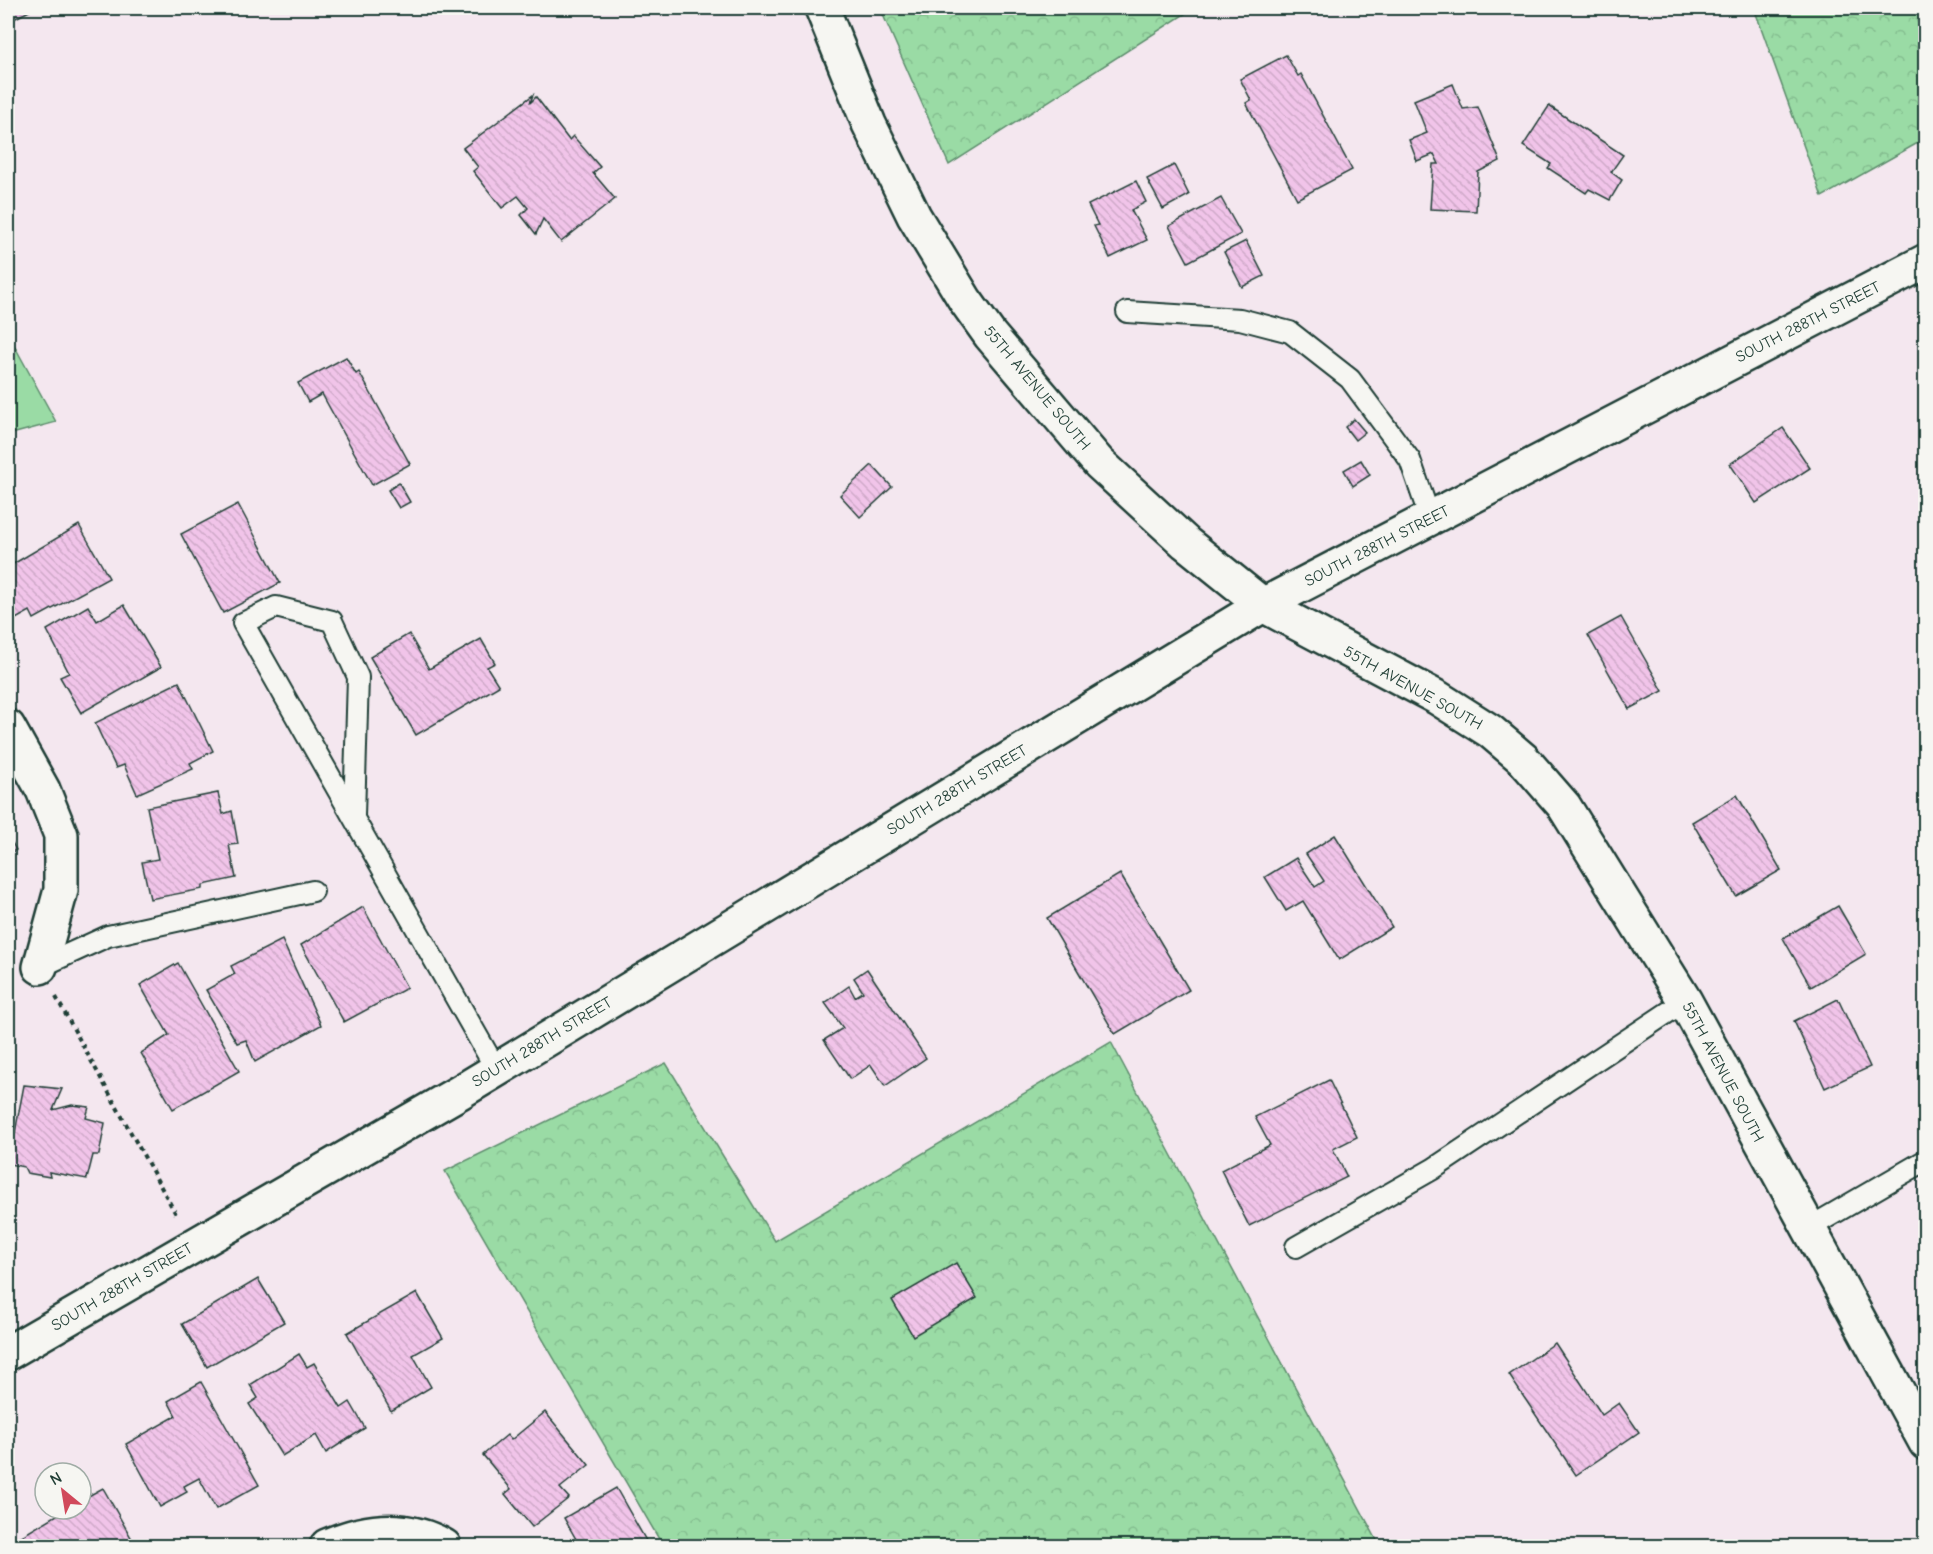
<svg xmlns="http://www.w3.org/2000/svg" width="1933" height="1554" font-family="'Comic Neue',sans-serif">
<defs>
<pattern id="forest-crowns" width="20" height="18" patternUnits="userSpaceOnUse" patternTransform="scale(1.5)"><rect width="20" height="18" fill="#9adba5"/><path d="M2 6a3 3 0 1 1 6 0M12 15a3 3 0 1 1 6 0" fill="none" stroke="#84bd8f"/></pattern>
<pattern id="building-back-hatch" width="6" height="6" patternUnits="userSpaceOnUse" patternTransform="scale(1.5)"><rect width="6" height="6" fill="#f1c4e9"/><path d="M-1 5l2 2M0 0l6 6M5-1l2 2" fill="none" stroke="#cea9c8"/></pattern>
</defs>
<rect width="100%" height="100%" fill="#f4e7ef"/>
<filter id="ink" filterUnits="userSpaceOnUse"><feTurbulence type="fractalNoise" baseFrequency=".0167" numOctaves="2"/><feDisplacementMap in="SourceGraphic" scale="12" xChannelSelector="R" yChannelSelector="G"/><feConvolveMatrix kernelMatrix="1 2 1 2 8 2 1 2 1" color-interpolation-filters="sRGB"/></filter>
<g filter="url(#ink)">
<g fill="url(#forest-crowns)" stroke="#5c8c6c" stroke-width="1.5">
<polygon points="880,8 1194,8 949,165"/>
<polygon points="1754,8 1925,8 1925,139 1822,197"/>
<polygon points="1111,1042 1380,1546 663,1546 445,1171 666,1063 775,1241"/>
</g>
<polygon fill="#9adba5" stroke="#5c8c6c" stroke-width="1.5" points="8,334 56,422 8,435"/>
<g fill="url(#building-back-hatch)" stroke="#1f3d34" stroke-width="1.5">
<polygon points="8,8 35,8 8,22"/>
<polygon points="1286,55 1298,76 1301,74 1352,170 1297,199 1246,103 1251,100 1240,79"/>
<polygon points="1453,84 1463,109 1478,107 1500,161 1478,172 1476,211 1430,209 1433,164 1439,164 1434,154 1417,161 1409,140 1427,133 1414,100"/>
<polygon points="533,95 530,103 536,97 569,140 573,136 600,167 593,173 615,199 561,242 543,219 536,234 521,215 528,208 518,196 502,208 473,171 478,167 463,148"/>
<polygon points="1549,106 1623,155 1611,172 1622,180 1610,200 1589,189 1586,193 1548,168 1551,164 1523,146"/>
<polygon points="1174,165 1189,195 1163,209 1147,179"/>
<polygon points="1136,181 1146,202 1131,210 1147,240 1110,258 1094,226 1098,225 1088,205"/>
<polygon points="1221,198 1241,234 1188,262 1169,226"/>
<polygon points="1246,241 1264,276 1242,287 1224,252"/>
<polygon points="346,357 356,374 359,372 410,464 372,485 322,394 308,402 298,383"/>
<polygon points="1354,419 1365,432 1355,440 1345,427"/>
<polygon points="1783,428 1810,468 1756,503 1730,464"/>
<polygon points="1361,460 1370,475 1353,486 1344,470"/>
<polygon points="872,465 892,487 860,517 840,495"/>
<polygon points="399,483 410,502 399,508 388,490"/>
<polygon points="238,504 280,583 223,613 181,534"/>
<polygon points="79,525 109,578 34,619 30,611 14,620 8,609 8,567"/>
<polygon points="124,605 161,667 81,713 60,677 69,673 47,630 88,606 97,621"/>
<polygon points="1621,617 1663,691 1629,709 1588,635"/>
<polygon points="409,634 429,669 481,639 495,663 487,667 499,686 416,735 370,657"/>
<polygon points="179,682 213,751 190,763 193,769 137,794 124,765 116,768 95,723"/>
<polygon points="218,793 223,814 232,811 238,844 229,845 236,878 203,885 203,889 150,899 142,862 158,859 147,807"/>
<polygon points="1737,795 1781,870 1736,896 1692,822"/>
<polygon points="1335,835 1392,927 1339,960 1303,901 1286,911 1265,877 1296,858 1315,887 1324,881 1306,854"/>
<polygon points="11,841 16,850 8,854 8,843"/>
<polygon points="1120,874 1189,990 1115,1034 1047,918"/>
<polygon points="1838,906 1866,954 1811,987 1783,938"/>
<polygon points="363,907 407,988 344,1022 301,945"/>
<polygon points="282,940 321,1025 255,1062 246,1040 237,1043 206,990 235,974 231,966"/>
<polygon points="178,963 239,1071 173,1109 141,1053 169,1035 140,985"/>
<polygon points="867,969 926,1058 885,1086 871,1065 850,1079 824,1040 843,1028 825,1003 849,986 855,997 863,992 854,978"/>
<polygon points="1838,999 1870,1067 1825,1088 1794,1021"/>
<polygon points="1329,1080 1357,1137 1333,1149 1347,1177 1249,1226 1221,1170 1270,1145 1255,1117"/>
<polygon points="24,1085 62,1089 53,1110 72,1105 89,1107 86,1118 105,1123 99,1155 93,1155 87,1179 49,1172 50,1177 27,1173 24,1167 9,1164"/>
<polygon points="956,1263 977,1298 913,1336 892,1300"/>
<polygon points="258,1279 284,1322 207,1367 182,1324"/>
<polygon points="417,1293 443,1338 413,1355 431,1387 391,1411 347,1333"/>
<polygon points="1555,1343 1602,1415 1619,1403 1639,1432 1576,1475 1509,1375"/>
<polygon points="299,1354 307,1367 314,1363 341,1408 350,1402 365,1428 326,1453 316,1435 282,1456 249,1404 258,1398 250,1385"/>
<polygon points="201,1382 259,1485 216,1509 199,1478 184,1486 187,1492 160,1507 126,1444 176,1416 168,1401"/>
<polygon points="545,1412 589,1465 560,1488 569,1498 532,1527 505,1494 511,1489 483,1455 507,1435 511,1440"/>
<polygon points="103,1488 133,1541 123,1546 25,1546 20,1537 67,1509 81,1509 81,1500"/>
<polygon points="616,1488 649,1546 580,1546 564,1518"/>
</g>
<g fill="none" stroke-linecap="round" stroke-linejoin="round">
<defs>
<g id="lane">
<polyline points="1127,312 1240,319 1290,332 1350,379 1410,460 1430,518"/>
<polyline points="354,816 358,677 332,621 276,607 243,623 496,1069"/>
<polyline points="40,967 108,936 313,891"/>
<polyline points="1807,1229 1926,1160"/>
<polyline points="1296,1247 1433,1169 1685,1001"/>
</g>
<g id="street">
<polyline points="1263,605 1438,698 1490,731 1523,759 1564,806 1685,1001 1926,1443"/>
<polyline points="1263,605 1926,261"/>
<polyline points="8,727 43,790 61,835 61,890 40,967"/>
<path d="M327,1546C366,1529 407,1525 444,1546"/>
</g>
<polyline id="secondary" points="8,1353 460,1092 1263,605 1186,543 1099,463 990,335 965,300 914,216 869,124 822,8"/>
</defs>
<use href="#lane" stroke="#1f3d34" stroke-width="24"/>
<use href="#street" stroke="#1f3d34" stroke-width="38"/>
<use href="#secondary" stroke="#1f3d34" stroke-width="38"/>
<polyline stroke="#1f3d34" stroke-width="4" stroke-dasharray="4.5 4.5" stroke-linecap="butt" points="56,997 177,1216"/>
<use href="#lane" stroke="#f6f6f2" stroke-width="20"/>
<use href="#street" stroke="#f6f6f2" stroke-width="33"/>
<use href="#secondary" stroke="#f6f6f2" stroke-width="33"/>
</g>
</g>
<g text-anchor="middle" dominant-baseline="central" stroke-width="4.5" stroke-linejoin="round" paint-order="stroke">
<g font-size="16" fill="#1f3d34" stroke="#f6f6f2">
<text transform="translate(1808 322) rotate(-27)">SOUTH 288TH STREET</text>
<text transform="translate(1037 388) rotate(50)">55TH AVENUE SOUTH</text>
<text transform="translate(1377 546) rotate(-27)">SOUTH 288TH STREET</text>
<text transform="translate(1413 688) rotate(29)">55TH AVENUE SOUTH</text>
<text transform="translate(957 790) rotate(-31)">SOUTH 288TH STREET</text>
<text transform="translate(542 1042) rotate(-31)">SOUTH 288TH STREET</text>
<text transform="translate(1723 1072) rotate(62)">55TH AVENUE SOUTH</text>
<text transform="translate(122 1287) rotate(-30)">SOUTH 288TH STREET</text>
</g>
</g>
<rect width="1933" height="1554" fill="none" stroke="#f6f6f2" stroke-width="30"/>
<rect x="15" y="15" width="1903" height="1524" fill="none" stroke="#1f3d34" stroke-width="2" filter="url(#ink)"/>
<g transform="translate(63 1491) rotate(330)"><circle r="28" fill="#f6f6f2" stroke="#a0aca6" stroke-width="1.5"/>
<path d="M0-4.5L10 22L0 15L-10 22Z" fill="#d1495b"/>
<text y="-9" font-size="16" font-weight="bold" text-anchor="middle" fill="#1f3d34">N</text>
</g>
</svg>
